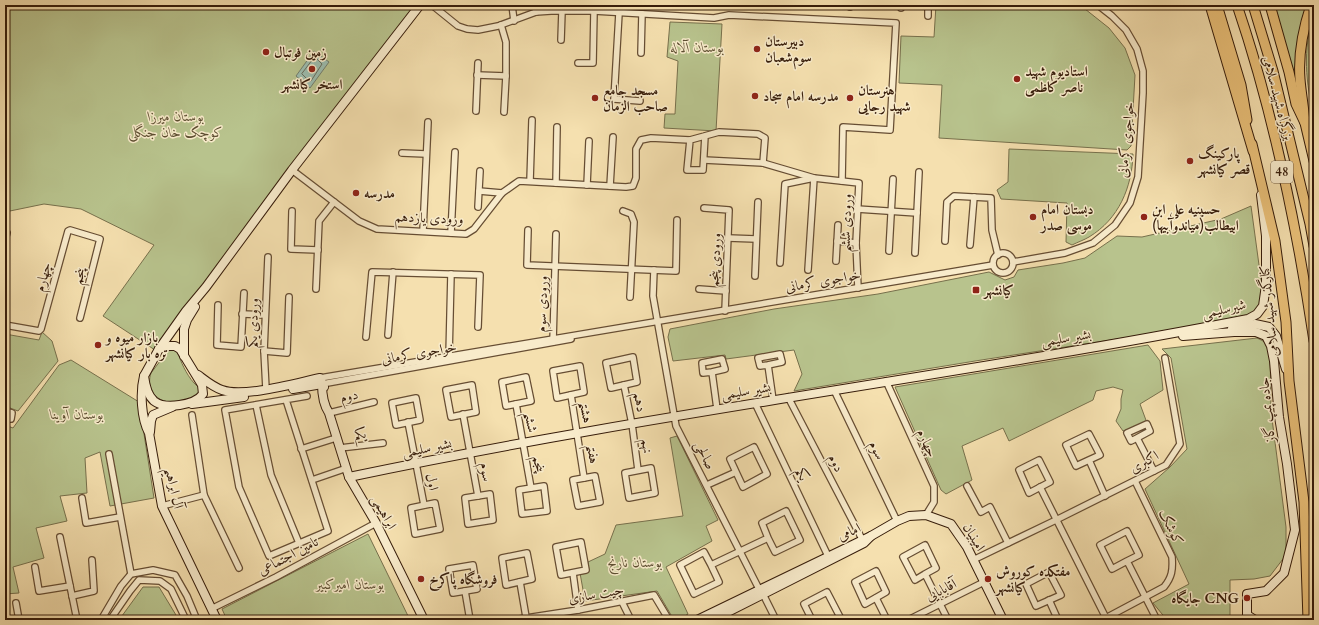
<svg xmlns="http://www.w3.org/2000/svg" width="1319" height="625" font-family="Cardo,Amiri,serif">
<rect width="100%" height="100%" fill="#f5e0af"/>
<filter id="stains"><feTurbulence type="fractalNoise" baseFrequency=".005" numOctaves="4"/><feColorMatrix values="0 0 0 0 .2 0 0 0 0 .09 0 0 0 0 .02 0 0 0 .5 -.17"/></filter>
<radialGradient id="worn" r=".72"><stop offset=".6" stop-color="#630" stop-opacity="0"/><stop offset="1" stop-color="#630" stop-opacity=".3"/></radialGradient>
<g fill="#b8c38d" stroke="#77704c">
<polygon points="5,5 415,5 155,350 103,316 154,245 81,209 44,204 5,212"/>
<polygon points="936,5 1080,5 1109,28 1125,48 1135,75 1131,146 1127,150 939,138 942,85 899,83 901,36 934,37"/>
<polygon points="1272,5 1308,5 1298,98"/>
<path d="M1314,13V119C1306,81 1302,52 1314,13Z"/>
<polygon points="670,22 722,24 716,131 664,128 665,114 675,114 678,61 667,57"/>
<path d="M1009,149L1133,154C1132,187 1119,219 1089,237C1084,240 1078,242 1072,245L1066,242L1067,203L1001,199L997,190L1008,182Z"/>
<polygon points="1251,206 1262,287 1261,305 1255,312 1248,316 1214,324 975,361 794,391 802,374 794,350 726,359 725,355 673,361 668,337 670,329 774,309 878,294 989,272 1005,280 1014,277 1018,270 1063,263 1085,258 1117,236 1142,237 1221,219"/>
<polygon points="42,332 52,341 58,361 18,411 5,406 5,334 39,340"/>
<polygon points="1257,338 1265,342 1270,350 1271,411 1286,527 1286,555 1270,576 1254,579 1230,580 1230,620 1167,620 1153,603 1189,584 1145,489 1170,467 1187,449 1171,358 1162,349"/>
<polygon points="1148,345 1160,361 1163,390 1140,404 1147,423 1123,431 1116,421 1121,409 1121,399 1123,390 1113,387 1096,391 1093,400 1009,441 1003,428 962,446 972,480 946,494 941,490 895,387"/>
<path d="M170,348L177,351C181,362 186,374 194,383C197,386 199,387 201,390L196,397C181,401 162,408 152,391C149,385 149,379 151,373Z"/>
<polygon points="71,360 139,402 154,498 110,506 100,452 85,458 87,493 60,496 67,521 36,528 44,558 13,567 19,593 5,594 5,425 13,428 59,365"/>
<polygon points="677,436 718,520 706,526 712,541 666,567 688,614 678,620 674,620 657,591 585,601 580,573 589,571 588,562 605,554 616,525 683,516 670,438"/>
<polygon points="368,534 410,620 227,620 222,609"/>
<polygon points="143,587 159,587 179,620 119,620"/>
</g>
<polygon fill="#9cbdaf" stroke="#737d6d" points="314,51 329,62 310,88 296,76"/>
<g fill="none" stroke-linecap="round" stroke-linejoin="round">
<polygon stroke="#696c5c" stroke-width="1" points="314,58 316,58 322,64 311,81 309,81 302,74"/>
<defs>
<g id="minor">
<polyline points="432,5 458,26 467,29 478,30 498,26 536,12 551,11 594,11 714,18 729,15 896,23 890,130 843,127 842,181"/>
<polyline points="512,5 514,21"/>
<polyline points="850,7 850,5"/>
<polyline points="901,8 901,5"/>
<polyline points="536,12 536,5"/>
<polyline points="619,13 614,99 640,101"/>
<polyline points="928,16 928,5"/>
<polyline points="501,25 506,42 506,76 504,112"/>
<polyline points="561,40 562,11"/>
<polyline points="641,53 642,14"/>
<polyline points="578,63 593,63 594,11"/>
<polyline points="477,75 506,76"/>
<polyline points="476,111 478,63"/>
<polyline points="705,136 703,170 687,170 690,140 719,132 758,134 765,138 763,163"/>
<polyline points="402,153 426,154"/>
<polyline points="704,160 763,163 814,178 859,183 856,243 858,288"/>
<polyline points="292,170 359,221 377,229 466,234 474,229 502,193 519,181 626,187 633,186 636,178 636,149 641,140 651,138 690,140"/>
<polyline points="530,181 532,120"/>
<polyline points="556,183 557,127"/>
<polyline points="587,185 589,141"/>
<polyline points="610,186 613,137"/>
<polyline points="479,191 502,193"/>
<polyline points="478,207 480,171"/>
<polyline points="704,208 729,210 725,311"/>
<polyline points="857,209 917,213"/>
<polyline points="292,211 291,249 318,250"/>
<polyline points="623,211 631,214 634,222 630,297"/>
<polyline points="528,230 527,265 676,271 677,220"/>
<polyline points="423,231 428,122"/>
<polyline points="451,233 455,152"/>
<polyline points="728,238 756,239"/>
<polyline points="5,240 7,233"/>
<polyline points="837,241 856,243"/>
<polyline points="945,241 947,202 954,196 991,198 992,230 998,255"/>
<polyline points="970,245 974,197"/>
<polyline points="889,251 893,179"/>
<polyline points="915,253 919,172"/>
<circle cx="1003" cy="263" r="10"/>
<polyline points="836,261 838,225"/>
<polyline points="1013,262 1065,253 1093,243 1115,225 1130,203 1138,177 1143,93 1143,71 1137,49 1126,30 1112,16 1098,5"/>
<polyline points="780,263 785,184 814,178 808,270"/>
<polyline points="654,270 653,296 676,426 759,589"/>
<polyline points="755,276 758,202"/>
<polyline points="316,289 319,221 334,202"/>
<polyline points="699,289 726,291"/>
<polyline points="218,305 217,345 241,347 244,293"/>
<polyline points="242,314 265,315"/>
<polyline points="5,325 39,331 41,329 68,231 70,230 100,239 80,318"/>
<polyline points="388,335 393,272"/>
<polyline points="366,337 372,272 480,275 478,327"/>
<polyline points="553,342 556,234"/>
<polyline points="264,351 287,353 289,297"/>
<polyline points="449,356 451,274"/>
<polygon points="633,357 637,382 611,388 606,363"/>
<polyline points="768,365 782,362 780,354 758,358 760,366 768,365 773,400"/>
<polygon points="580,366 584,392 557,398 553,371"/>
<polyline points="712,372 725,369 722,359 702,363 703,373 712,372 717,409"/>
<polygon points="526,377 531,401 506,406 502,382"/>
<polyline points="320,378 993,265"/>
<polyline points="886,381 934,486 934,502 926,515"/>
<polyline points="322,384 571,339"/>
<polygon points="472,385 476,412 451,417 446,390"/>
<polyline points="624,385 632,424 638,470"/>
<polyline points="266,389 264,351 268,257"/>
<polyline points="834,390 897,521"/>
<polyline points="571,395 584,478"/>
<polyline points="788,397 862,539"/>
<polygon points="416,398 420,420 396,425 392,403"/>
<polyline points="286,400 328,531 269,556 239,487 225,410 307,396"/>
<polyline points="755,403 828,556"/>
<polyline points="516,404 531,488"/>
<polyline points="256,405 271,475 299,543"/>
<polyline points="5,411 12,413 11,419 5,419"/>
<polyline points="329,413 374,402"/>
<polyline points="463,414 478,496"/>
<polyline points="192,415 204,495 239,568"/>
<polyline points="408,422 424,505"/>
<polyline points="1137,438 1150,431 1147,424 1127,433 1131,441 1137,438 1154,471"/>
<polyline points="340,448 383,443"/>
<polyline points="301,449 336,438"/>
<polyline points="109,454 131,574"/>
<polygon points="1039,460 1050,482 1029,493 1019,470"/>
<polyline points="1089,460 1100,455 1089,434 1066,445 1076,466 1089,460 1105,496"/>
<polygon points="651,468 655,493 629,498 625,473"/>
<polygon points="595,476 600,502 578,506 573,480"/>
<polyline points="312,480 347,468"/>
<polyline points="707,485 736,472 730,459 754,447 767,474 743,487 736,472"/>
<polygon points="544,486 547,511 522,514 519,490"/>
<polyline points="967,486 981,512 990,507 1008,543"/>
<polyline points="1040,487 1107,620"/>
<polygon points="490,494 493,520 468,524 465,498"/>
<polyline points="82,498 86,523 120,517"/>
<polygon points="435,503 440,529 415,534 411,508"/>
<polyline points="162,506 204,495"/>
<polyline points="60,537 77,620"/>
<polygon points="581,542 586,570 561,575 556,547"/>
<polygon points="527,553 532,579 506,585 502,558"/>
<polyline points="973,560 1056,520 1166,465 1180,444 1165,358"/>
<polyline points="1127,561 1139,555 1127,531 1100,545 1112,569 1127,561 1157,620"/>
<polygon points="473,565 477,589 453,593 449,569"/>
<polyline points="711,565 704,552 680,565 694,594 719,582 711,565 768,538 775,552 800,540 786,511 762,523 768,538"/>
<polyline points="35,567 39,591 70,586"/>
<polygon points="876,571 886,592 865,604 855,582"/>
<polygon points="1049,572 1061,595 1036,606 1026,584"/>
<polyline points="573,573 578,610"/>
<polyline points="925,574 936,568 925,545 903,557 915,580 925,574 948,620"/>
<polyline points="520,582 526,617"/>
<polyline points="465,591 470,620"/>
<polyline points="763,594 776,620"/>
<polyline points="72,596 94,591 92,560"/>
<polyline points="876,598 887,620"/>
<polyline points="1049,600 1058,620"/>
<polyline points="622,602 631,620"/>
<polyline points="16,603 19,620"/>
<polyline points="211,609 276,577 376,523"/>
<polyline points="101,620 121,586 131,574 153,570 175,575 187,596 197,620"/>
<polyline points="110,620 130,591 139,580 160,581 171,589 186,620"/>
<polyline points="513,620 578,610 654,595 669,620"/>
<polyline points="548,620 554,617 556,620"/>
<polyline points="623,620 629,617"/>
<polyline points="812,620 804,604 827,592 840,617 835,620"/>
<polyline points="908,620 984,582"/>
<path d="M1102,620L1164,587C1172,577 1173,570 1172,557L1135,481"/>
</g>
<g id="secondary">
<polyline points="1232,329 1255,324 1269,327 1276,336 1286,369"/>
<polyline points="1183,336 1234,332 1256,332 1266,336 1271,346 1274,361 1279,417 1287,464 1295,530 1284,573 1266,591 1247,594 1247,615 1255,620"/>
<path d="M169,346H175L180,349L202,385L203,394C195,405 165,410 154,401C147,395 145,384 144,376L159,349Z"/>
<polyline points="159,349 186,311 206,287 292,170 420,5"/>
<polyline points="184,356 184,329 187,320 195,307"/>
<path d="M198,375C206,381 213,387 222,390C243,398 296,383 320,378L324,387"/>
<path d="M144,376C140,392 141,418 149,433L162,506L217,620"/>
<path d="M322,384C322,394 323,404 329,413L349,477L376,523L424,620"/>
<polyline points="293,389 322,384"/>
<polyline points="192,404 244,397"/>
<polyline points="150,432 151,421 153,415 172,407"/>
<path d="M349,477C647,414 950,377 1248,319L1257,314L1263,306L1266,285V236L1261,195"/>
<polyline points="871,536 897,521 909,516 926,515 951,524 967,547 1003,620"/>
<polyline points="697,620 871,536 864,543 712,620"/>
</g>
<g id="primary">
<polyline points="1217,5 1241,85 1247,120"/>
<polyline points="1270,5 1289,72 1296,104 1305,123 1314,161"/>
<polyline points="1252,144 1275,241 1286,322 1289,381 1304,502 1308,620"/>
</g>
<g id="trunk">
<polyline points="1210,5 1253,151"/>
<path d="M1237,5C1274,114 1297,228 1314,341"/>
<polyline points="1253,5 1273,71 1310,224 1314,246"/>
<path d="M1305,123C1304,108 1301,93 1300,79C1298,54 1303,29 1311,5"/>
</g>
</defs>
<use href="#minor" stroke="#664d33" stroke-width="8"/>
<use href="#secondary" stroke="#361c0a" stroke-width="10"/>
<use href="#primary" stroke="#361c0a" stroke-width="11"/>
<use href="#trunk" stroke="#361c0a" stroke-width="11"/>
<use href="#minor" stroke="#f8ebcb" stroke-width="5.5"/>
<use href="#secondary" stroke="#f8ebcb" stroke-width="8"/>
<use href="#primary" stroke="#eac078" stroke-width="9"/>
<use href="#trunk" stroke="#eac078" stroke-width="9"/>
</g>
<g fill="#8f2418" stroke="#f8ebcb" stroke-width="1.5">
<circle cx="757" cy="49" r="4"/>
<circle cx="266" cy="52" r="4"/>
<circle cx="312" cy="69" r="4"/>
<circle cx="1017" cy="79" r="4"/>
<circle cx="755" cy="96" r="4"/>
<circle cx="595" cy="98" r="4"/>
<circle cx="850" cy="98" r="4"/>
<circle cx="1190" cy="161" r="4"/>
<circle cx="356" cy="193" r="4"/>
<circle cx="1033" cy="217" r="4"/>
<circle cx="1144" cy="217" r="4"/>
<rect x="972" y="286" width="8" height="8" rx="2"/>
<circle cx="98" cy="345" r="4"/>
<circle cx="421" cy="579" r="4"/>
<circle cx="988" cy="579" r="4"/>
<circle cx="1247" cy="598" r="4"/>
</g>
<g text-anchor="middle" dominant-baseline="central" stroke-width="3" stroke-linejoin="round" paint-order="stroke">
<rect fill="#f8ebcb" stroke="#705a44" stroke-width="1" x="1271" y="161" width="22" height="22" rx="3"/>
<g font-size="13" font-weight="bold" fill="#361c0a">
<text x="1282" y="172">48</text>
</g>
<g font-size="14" font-weight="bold" fill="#361c0a" stroke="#f8ebcb" text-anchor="start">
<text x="765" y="41">دبیرستان<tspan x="765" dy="16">سوم‌شعبان</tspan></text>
<text x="274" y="52">زمین فوتبال</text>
<text x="1025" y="71">استادیوم شهید<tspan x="1025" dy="16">ناصر کاظمی</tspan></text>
<text x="312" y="84" text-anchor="middle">استخر کیانشهر</text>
<text x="603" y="90">مسجد جامع<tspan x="603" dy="16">صاحب الزمان</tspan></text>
<text x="858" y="90">هنرستان<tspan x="858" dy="16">شهید رجایی</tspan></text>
<text x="763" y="96">مدرسه امام سجاد</text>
<text x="1198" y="153">پارکینگ<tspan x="1198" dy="16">قصر کیانشهر</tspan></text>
<text x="364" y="193">مدرسه</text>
<text x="1041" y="209">دبستان امام<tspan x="1041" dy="16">موسی صدر</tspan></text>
<text x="1152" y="209">حسینیه علی ابن<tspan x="1152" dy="16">ابیطالب(میاندوآبیها)</tspan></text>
<text x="984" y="290">کیانشهر</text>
<text x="106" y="337">بازار میوه و<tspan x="106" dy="16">تره بار کیانشهر</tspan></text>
<text x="996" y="571">مفتکده کوروش<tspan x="996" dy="16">کیانشهر</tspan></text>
<text x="429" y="579">فروشگاه پاکرخ</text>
<text x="1239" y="598" text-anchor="end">جایگاه CNG</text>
</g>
<g font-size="14" font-style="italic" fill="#5d4e31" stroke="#f8ebcb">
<text x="697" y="47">بوستان آلاله</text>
<text x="176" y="116">بوستان میرزا<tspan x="176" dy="16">کوچک خان جنگلی</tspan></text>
<text x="77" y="414">بوستان آوینا</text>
<text x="635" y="562">بوستان نارنج</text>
<text x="350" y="584">بوستان امیرکبیر</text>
</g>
<g font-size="14" fill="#361c0a" stroke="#f8ebcb">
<text transform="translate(1278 98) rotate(75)">بزرگراه شهید سلامی</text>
<text transform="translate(1126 140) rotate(-85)">خواجوی کرمانی</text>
<text transform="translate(429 218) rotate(2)">ورودی یازدهم</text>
<text transform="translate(846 223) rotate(-88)">ورودی ششم</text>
<text transform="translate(715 260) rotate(-87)">ورودی پنجم</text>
<text transform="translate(79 276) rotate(-76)">پنجم</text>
<text transform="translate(43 277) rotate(-75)">چهارم</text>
<text transform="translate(823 281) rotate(-10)">خواجوی کرمانی</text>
<text transform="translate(542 304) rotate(-88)">ورودی سوم</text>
<text transform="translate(1224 309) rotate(-13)">شیرسلیمی</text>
<text transform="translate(1269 311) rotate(-96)">کنارگذر شهید سلامی</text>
<text transform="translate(253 323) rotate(-88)">ورودی یکم</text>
<text transform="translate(1066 338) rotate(-9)">بشیر سلیمی</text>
<text transform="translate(419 353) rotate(-10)">خواجوی کرمانی</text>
<text transform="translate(746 391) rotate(-9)">بشیر سلیمی</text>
<text transform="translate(349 396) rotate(-13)">دوم</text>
<text transform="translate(640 402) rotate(79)">دهم</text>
<text transform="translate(1267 410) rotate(-96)">جاده پمپ گاز</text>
<text transform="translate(586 412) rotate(79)">هشتم</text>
<text transform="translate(531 422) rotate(79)">ششم</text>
<text transform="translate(360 434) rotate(-8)">یکم</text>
<text transform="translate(927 443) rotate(65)">چهارم</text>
<text transform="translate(647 446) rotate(83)">نهم</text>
<text transform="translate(427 448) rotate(-11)">بشیر سلیمی</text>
<text transform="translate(877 450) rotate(64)">سوم</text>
<text transform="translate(593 454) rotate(82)">هفتم</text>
<text transform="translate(705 455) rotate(63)">صالحی</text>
<text transform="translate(1144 462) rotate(-30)">اکبری</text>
<text transform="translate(836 463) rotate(63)">دوم</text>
<text transform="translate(539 464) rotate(80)">پنجم</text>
<text transform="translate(486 472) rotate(80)">سوم</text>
<text transform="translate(802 474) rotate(64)">یکم</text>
<text transform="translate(432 482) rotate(78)">اول</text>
<text transform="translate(174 488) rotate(77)">آل ابراهیم</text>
<text transform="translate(384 512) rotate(61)">ابراهیمی</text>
<text transform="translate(1171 527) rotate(64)">کوشک</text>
<text transform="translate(849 532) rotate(-25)">امامی</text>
<text transform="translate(974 537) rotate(59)">امینیان</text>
<text transform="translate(288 556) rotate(-28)">تامین اجتماعی</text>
<text transform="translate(941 590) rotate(-27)">آقابابایی</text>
<text transform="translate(596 594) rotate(-10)">چیت سازی</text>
</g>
</g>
<rect width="1319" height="625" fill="none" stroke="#f5e0af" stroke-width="20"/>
<rect x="6" y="6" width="1307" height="613" fill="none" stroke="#361c0a" stroke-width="2"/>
<rect x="10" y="10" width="1299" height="605" fill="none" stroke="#361c0a"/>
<rect width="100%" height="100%" filter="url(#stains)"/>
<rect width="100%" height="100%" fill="url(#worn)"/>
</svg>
